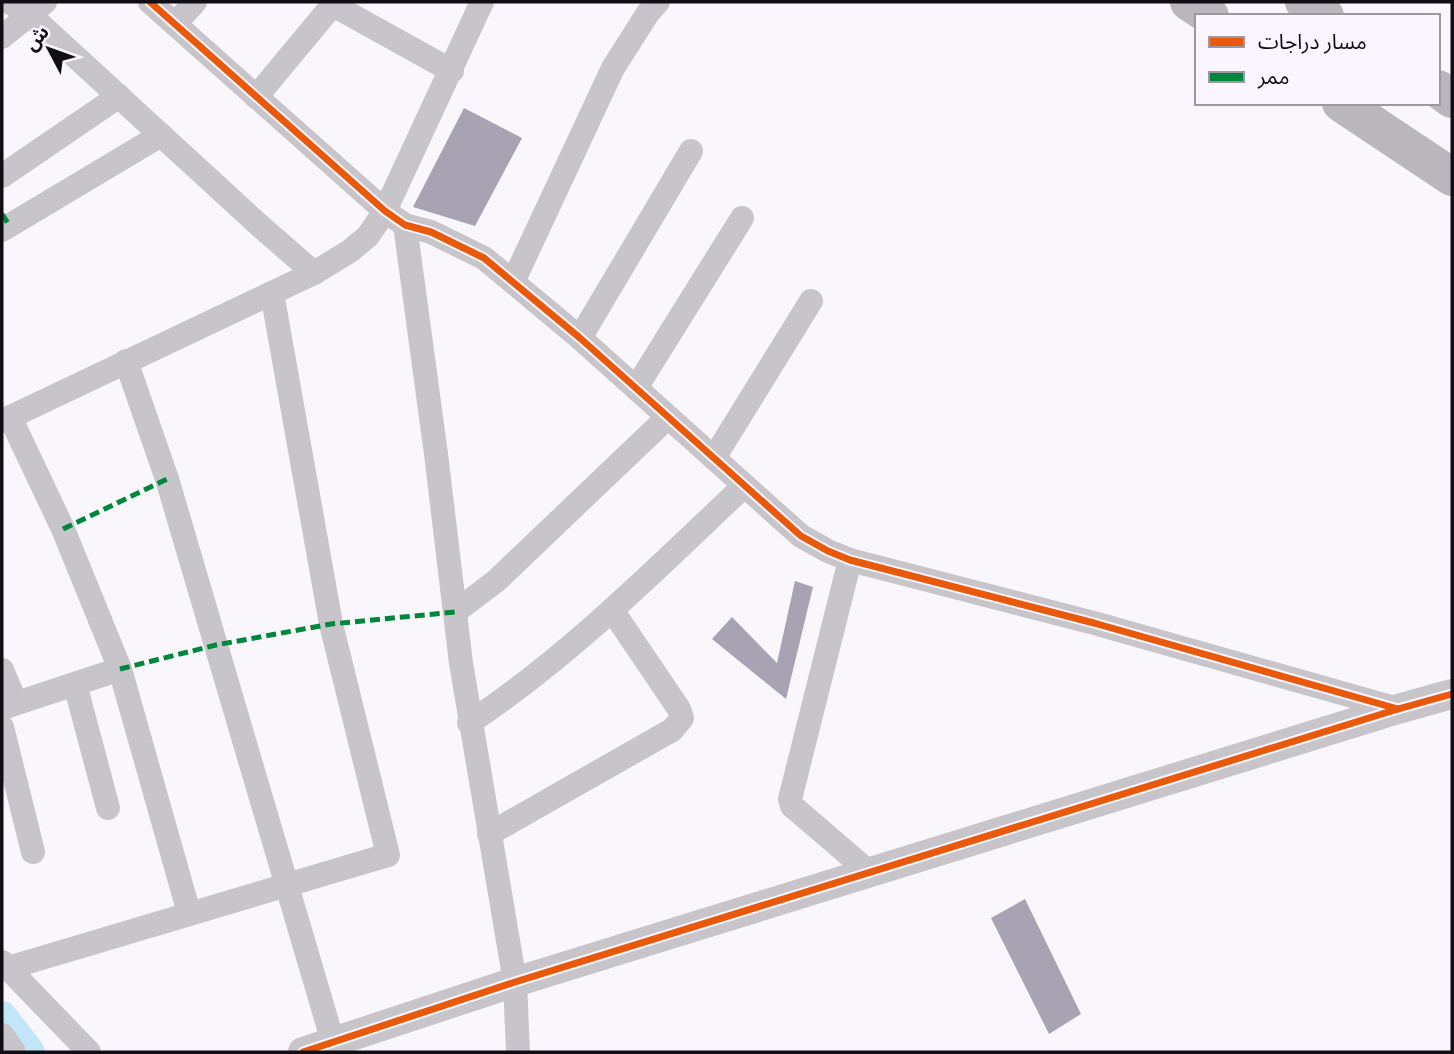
<svg xmlns="http://www.w3.org/2000/svg" width="1454" height="1054" font-family="'Titillium Web','Noto Sans Arabic',sans-serif">
<rect width="100%" height="100%" fill="#faf7fc"/>
<g fill="none" stroke-linecap="round" stroke-linejoin="round">
<polyline stroke="#c0e6f7" stroke-width="30" points="2,1016 30,1052"/>
</g>
<g fill="#a8a3b2">
<polygon points="464,108 522,138 475,226 413,207"/>
<polygon points="795,581 813,587 786,699 712,639 732,617 777,663"/>
<polygon points="1025,899 1081,1014 1049,1034 991,918"/>
</g>
<g fill="none" stroke-linecap="round" stroke-linejoin="round">
<g stroke="#c7c5c9" stroke-width="24">
<polyline points="9,2 30,15 259,225 314,273"/>
<polyline points="150,2 385,211 405,225 431,232 484,258 580,338 801,536 828,551 850,560 1094,623 1398,709"/>
<polyline points="333,5 452,71"/>
<polyline points="175,24 195,2"/>
<polyline points="2,37 45,2"/>
<polyline points="256,97 335,2"/>
<polyline points="2,176 119,96"/>
<polyline points="405,225 436,454 461,663 515,982 518,1052"/>
<polyline points="2,230 161,135"/>
<polyline points="513,282 613,68 648,13 658,2"/>
<polyline points="580,338 691,151"/>
<polyline points="126,361 167,479 333,1042"/>
<polyline points="636,388 742,218"/>
<polyline points="10,417 63,529 120,669 189,913"/>
<polyline points="2,421 314,273 350,251 368,236 385,211 482,2"/>
<polyline points="714,458 811,301"/>
<polyline points="850,560 790,799 792,806 798,811 869,872"/>
<polyline points="455,612 496,581 668,417"/>
<polyline points="2,670 16,703"/>
<polyline points="75,684 108,808"/>
<polyline points="2,708 120,669"/>
<path d="M469,723C570,656 656,569 744,486"/>
<polyline points="2,727 33,852"/>
<polyline points="489,834 672,730 682,718 679,709 612,610"/>
<polyline points="2,962 89,1052"/>
<polyline points="8,968 388,855 331,624 272,293"/>
<polyline points="2,1035 14,1052"/>
</g>
<polyline stroke="#c7c5c9" stroke-width="30" points="303,1052 515,982 1398,709 1452,694"/>
<g stroke="#bab7bc" stroke-width="38">
<polyline points="1189,2 1210,16"/>
<polyline points="1304,2 1325,16"/>
<polyline points="1438,89 1452,99"/>
<polyline points="1341,103 1452,177"/>
</g>
<g stroke="#00873e" stroke-width="5" stroke-dasharray="10 5" stroke-linecap="butt">
<polyline points="2,214 9,225"/>
<polyline points="63,529 167,479"/>
<polyline points="120,669 216,645 331,624 455,612"/>
</g>
<defs>
<g id="cycleway">
<polyline points="150,2 385,211 405,225 431,232 484,258 580,338 801,536 828,551 850,560 1094,623 1398,709"/>
<polyline points="303,1052 515,982 1398,709 1452,694"/>
</g>
</defs>
<use href="#cycleway" stroke="#faf5fe" stroke-width="11"/>
<use href="#cycleway" stroke="#e8590c" stroke-width="7"/>
</g>
<rect width="1454" height="1054" fill="none" stroke="#110d14" stroke-width="7"/>
<rect x="1195" y="14" width="245" height="91" fill="#faf5fe" stroke="#9d98a0" stroke-width="2"/>
<rect x="1209" y="37" width="35" height="10" fill="#e8590c" stroke="#9d98a0" stroke-width="2"/>
<text x="1258" y="49" font-size="21" fill="#110d14">مسار دراجات</text>
<rect x="1209" y="72" width="35" height="10" fill="#00873e" stroke="#9d98a0" stroke-width="2"/>
<text x="1258" y="84" font-size="21" fill="#110d14">ممر</text>
<g transform="translate(49 49) rotate(311)" stroke="#faf5fe" stroke-width="5" paint-order="stroke">
<path d="M0-5L12 26L0 18L-12 26Z" fill="#110d14"/>
<text y="-10" font-size="19" font-weight="bold" text-anchor="middle" fill="#110d14">ش</text>
</g>
</svg>
